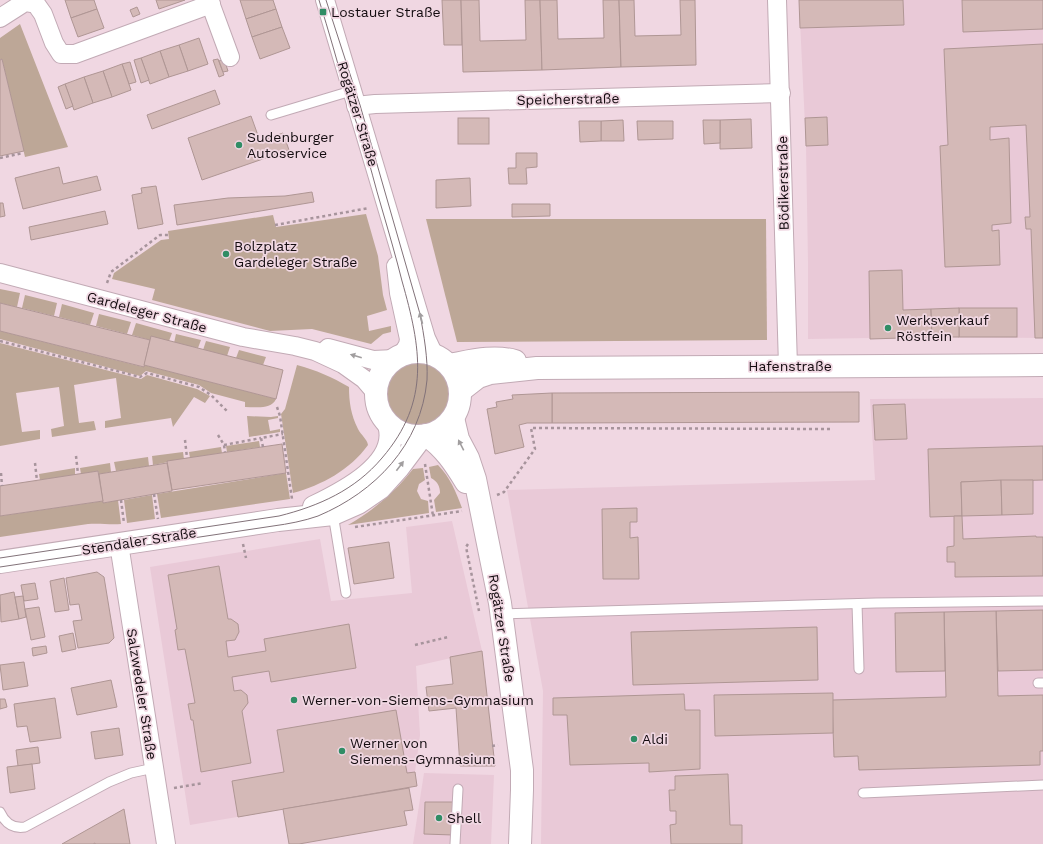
<svg xmlns="http://www.w3.org/2000/svg" width="1043" height="844" font-family="'Work Sans',sans-serif">
<rect width="100%" height="100%" fill="#f0d7e2"/>
<g fill="#e9c9d7">
<polygon points="799,0 1043,0 1043,338 932,337 808,339 808,262 806,146"/>
<polygon points="1043,398 1043,844 541,844 543,691 507,490 875,480 870,399"/>
<polygon points="452,521 482,651 416,666 420,735 415,772 417,786 190,825 150,567 320,539 331,601 412,593 406,527"/>
<polygon points="424,773 494,775 491,844 413,844"/>
</g>
<g fill="#bda797">
<polygon points="20,24 68,147 25,157 2,59 0,60 0,38"/>
<polygon points="366,214 378,256 383,295 387,310 367,316 369,331 391,326 391,332 383,334 371,344 312,329 270,331 152,300 155,289 112,279 114,273 161,240 169,239 168,231 273,215 276,227"/>
<polygon points="426,219 766,219 767,340 457,342"/>
<polygon points="0,289 20,293 17,307 0,303"/>
<polygon points="25,295 57,303 54,316 22,308"/>
<polygon points="62,304 94,313 90,325 59,317"/>
<polygon points="99,314 131,322 127,334 96,326"/>
<polygon points="136,323 172,333 169,341 150,340 132,335"/>
<path d="M0,331L143,367L144,365L276,399C271,410 256,407 245,407V402L211,393L199,385L146,371L140,376L0,339Z"/>
<polygon points="176,334 201,340 198,348 174,343"/>
<polygon points="206,341 230,347 227,356 203,350"/>
<polygon points="0,343 141,379 147,375 197,389 210,396 205,403 194,397 173,427 171,418 105,428 105,421 121,418 116,378 74,385 79,423 94,421 96,430 52,437 51,429 64,426 59,387 16,393 22,432 40,430 40,439 0,446"/>
<polygon points="239,350 266,357 263,365 236,358"/>
<circle cx="419" cy="395" r="34"/>
<path d="M297,365C316,370 332,377 349,387C349,402 351,415 358,429C361,435 367,439 368,445C350,470 322,485 293,493L281,414L285,409Z"/>
<polygon points="247,416 271,417 278,416 278,418 268,420 270,431 280,429 280,432 249,437"/>
<polygon points="259,441 260,447 227,452 226,446"/>
<polygon points="221,447 222,453 190,458 189,452"/>
<polygon points="183,452 184,459 153,465 152,456"/>
<polygon points="148,457 149,466 116,471 114,462"/>
<polygon points="110,463 111,472 99,474 98,471 81,474 80,468"/>
<path d="M438,465C450,477 456,492 462,508L436,512L434,500L440,493C440,486 437,481 431,478L429,467Z"/>
<polygon points="75,468 75,475 40,480 39,474"/>
<path d="M423,468L425,480L419,484L417,491L421,499L428,501L429,513L348,525C374,510 394,493 413,469Z"/>
<polygon points="286,473 290,499 161,518 157,494"/>
<polygon points="152,495 155,519 127,523 124,500"/>
<path d="M118,500L121,524C110,525 100,523 88,524L0,537V516L103,501L104,503Z"/>
</g>
<g fill="#d4b9b7" stroke="#af9694">
<polygon points="65,0 94,0 97,9 71,18"/>
<polygon points="156,0 185,0 159,9"/>
<polygon points="240,0 273,0 276,9 246,19"/>
<polygon points="442,0 461,0 462,45 444,45"/>
<polygon points="461,0 479,0 480,41 526,40 525,0 540,0 542,70 463,72"/>
<polygon points="540,0 557,0 558,39 604,38 603,0 619,0 621,67 542,70"/>
<polygon points="619,0 634,0 635,36 681,35 680,0 695,0 696,65 621,67"/>
<polygon points="799,0 903,0 904,25 800,28"/>
<polygon points="962,0 1043,0 1043,29 963,32"/>
<polygon points="137,7 140,14 133,17 130,10"/>
<polygon points="97,9 104,28 78,37 71,18"/>
<polygon points="276,9 282,27 252,37 246,19"/>
<polygon points="282,27 290,48 260,59 252,37"/>
<polygon points="199,38 208,64 188,71 179,45"/>
<polygon points="1043,44 1043,338 1035,338 1031,229 1026,229 1025,217 1030,217 1026,125 990,127 990,140 1009,138 1011,223 992,225 992,231 999,230 1000,265 945,267 940,146 948,145 944,49"/>
<polygon points="179,45 188,71 169,77 160,51"/>
<polygon points="160,51 169,77 150,84 141,58"/>
<polygon points="141,58 149,80 141,83 134,60"/>
<polygon points="2,59 24,151 0,156 0,60"/>
<polygon points="218,59 224,75 219,77 213,60"/>
<polygon points="224,59 228,71 223,72 219,61"/>
<polygon points="130,62 136,82 129,84 122,64"/>
<polygon points="122,64 131,90 112,97 103,71"/>
<polygon points="103,71 112,97 93,103 84,77"/>
<polygon points="84,77 93,103 74,110 65,84"/>
<polygon points="65,84 73,106 66,109 58,87"/>
<polygon points="215,90 220,104 152,129 147,115"/>
<polygon points="251,116 260,141 283,133 289,150 202,180 188,138"/>
<polygon points="827,117 828,145 806,146 805,118"/>
<rect x="458" y="118" width="31" height="26"/>
<polygon points="751,119 752,148 720,149 720,120"/>
<polygon points="623,120 624,141 601,141 601,121"/>
<polygon points="703,120 720,120 720,143 704,144"/>
<polygon points="579,121 601,121 601,141 580,142"/>
<polygon points="637,121 673,121 673,139 638,140"/>
<polygon points="516,153 537,153 537,167 526,168 527,184 509,184 508,168 516,168"/>
<polygon points="59,167 63,184 97,176 101,190 23,209 15,178"/>
<polygon points="470,178 471,206 436,208 436,180"/>
<polygon points="156,186 163,224 138,229 132,195 142,193 141,188"/>
<polygon points="312,192 314,202 177,225 174,205 228,198 285,196"/>
<polygon points="0,203 3,203 5,216 0,217"/>
<polygon points="512,204 550,204 550,216 512,217"/>
<polygon points="105,211 108,224 31,240 29,227"/>
<polygon points="902,270 903,310 931,309 932,337 870,339 869,271"/>
<polygon points="0,303 150,340 144,367 0,331"/>
<rect x="959" y="308" width="58" height="29"/>
<polygon points="959,308 959,337 932,337 931,309"/>
<polygon points="151,336 283,370 276,399 144,365"/>
<polygon points="859,392 859,422 552,423 552,393"/>
<polygon points="552,393 552,423 527,423 519,425 524,447 495,454 487,409 497,407 496,402 513,399 512,395"/>
<polygon points="905,404 907,439 875,440 873,405"/>
<polygon points="282,444 286,473 172,490 167,461"/>
<polygon points="1043,446 1043,480 961,482 962,516 930,517 928,449"/>
<polygon points="167,463 172,491 103,503 99,474"/>
<polygon points="98,471 103,501 0,516 0,486"/>
<polygon points="1001,480 1002,515 962,516 961,482"/>
<polygon points="1001,480 1033,480 1033,514 1002,515"/>
<polygon points="637,508 637,522 630,522 630,538 638,537 639,579 603,579 602,509"/>
<polygon points="954,516 962,516 963,539 1036,536 1036,537 1043,537 1043,576 955,577 955,562 947,562 947,547 954,546"/>
<polygon points="389,542 394,578 354,584 348,548"/>
<polygon points="219,566 228,619 231,619 238,624 239,632 235,640 226,641 228,657 266,651 264,639 349,624 356,668 271,682 269,671 232,677 234,691 241,690 247,695 248,703 242,711 251,763 201,772 193,720 191,720 188,704 195,703 185,649 178,650 175,630 177,629 168,575"/>
<polygon points="97,572 104,577 114,638 109,643 78,648 73,621 82,620 79,604 70,605 66,578"/>
<polygon points="64,578 69,610 55,612 50,581"/>
<polygon points="35,583 38,599 24,601 21,585"/>
<polygon points="14,592 19,619 1,622 0,595"/>
<polygon points="23,596 26,617 19,619 15,597"/>
<polygon points="39,607 45,637 31,640 25,609"/>
<polygon points="1043,610 1043,670 998,671 996,611"/>
<polygon points="996,611 998,696 1043,695 1043,751 1040,751 1040,765 859,770 858,756 834,757 832,700 946,697 944,612"/>
<polygon points="944,612 945,671 896,672 895,613"/>
<polygon points="817,627 818,680 633,685 631,632"/>
<polygon points="73,633 76,649 62,652 59,636"/>
<polygon points="46,646 47,653 33,656 32,648"/>
<polygon points="482,651 495,766 460,766 456,708 429,711 426,687 453,684 450,657"/>
<polygon points="24,662 28,686 3,690 0,665"/>
<polygon points="111,680 117,707 77,715 71,688"/>
<polygon points="833,693 833,733 715,736 714,695"/>
<polygon points="684,694 685,710 700,710 700,769 649,772 649,763 570,765 567,715 553,715 553,698"/>
<polygon points="55,698 61,738 30,742 27,726 17,727 14,704"/>
<polygon points="0,699 5,699 7,707 0,709"/>
<polygon points="396,710 407,773 415,772 417,786 238,817 232,781 284,772 277,730"/>
<polygon points="119,728 123,755 95,759 91,732"/>
<polygon points="38,747 40,763 18,766 16,750"/>
<polygon points="32,764 35,789 10,793 7,767"/>
<polygon points="728,774 730,825 742,825 742,844 671,844 670,825 676,824 676,811 670,811 669,790 675,790 675,776"/>
<polygon points="409,788 413,810 404,811 407,825 299,844 289,844 283,809"/>
<polygon points="425,802 453,802 453,835 424,834"/>
<polygon points="124,809 130,844 95,844 95,843 93,844 62,844"/>
</g>
<g fill="none" stroke-linecap="round" stroke-linejoin="round">
<defs>
<g id="service">
<polyline points="271,115 351,91"/>
<polyline points="333,514 346,593"/>
<polyline points="857,604 859,669"/>
<polyline points="502,614 876,603 1043,601"/>
<polyline points="1038,683 1043,683"/>
<polyline points="863,793 1043,785"/>
<path d="M0,812C5,823 13,829 25,827L109,782L131,773L154,768"/>
<polyline points="455,844 458,789"/>
</g>
<g id="minor">
<polyline points="209,0 230,57"/>
<polyline points="325,0 426,338 434,355"/>
<polyline points="777,0 788,366"/>
<polyline points="0,18 25,2 36,4 43,14 54,43 61,54 75,54 211,4"/>
<polyline points="356,106 375,104 781,93"/>
<polyline points="396,266 399,293 409,339 408,345 402,355"/>
<polyline points="0,273 243,337 295,346 315,351 343,364 364,379 376,393"/>
<polyline points="328,348 373,360 395,359"/>
<polyline points="119,544 166,844"/>
</g>
<g id="tertiary">
<circle cx="418" cy="394" r="42"/>
<path d="M449,365C471,361 493,355 515,361"/>
<polyline points="460,391 478,377 490,373 537,368 1043,365"/>
<polyline points="453,418 458,439 468,458 475,479 500,603 522,770 522,790 520,844"/>
<path d="M426,435C444,447 455,464 466,482"/>
<path d="M314,507C343,493 401,464 389,425"/>
<polyline points="0,562 278,520 333,514 358,503 380,488 398,468 422,436"/>
</g>
</defs>
<use href="#service" stroke="#c2aab5" stroke-width="11"/>
<use href="#minor" stroke="#c2aab5" stroke-width="20"/>
<use href="#tertiary" stroke="#c2aab5" stroke-width="24"/>
<g stroke="#a7949c" stroke-width="2.5" stroke-dasharray="3 3" stroke-linecap="butt">
<polyline points="0,158 23,153"/>
<polyline points="275,225 369,208"/>
<polyline points="107,283 111,272 160,235 169,235"/>
<polyline points="0,341 140,377 147,373 199,387 211,395 228,412"/>
<polyline points="277,407 280,416 292,499"/>
<polyline points="218,435 224,445 225,452"/>
<polyline points="185,440 187,458"/>
<polyline points="224,445 261,438"/>
<polyline points="263,447 261,438 283,434"/>
<polyline points="76,456 78,474"/>
<polyline points="35,463 37,481"/>
<polyline points="425,464 433,516"/>
<polyline points="1,473 2,486"/>
<polyline points="154,494 158,519"/>
<polyline points="497,495 504,492 535,449 531,428 833,429"/>
<polyline points="121,500 124,523"/>
<polyline points="355,527 462,511"/>
<polyline points="243,544 246,558"/>
<polyline points="468,544 466,547 479,611"/>
<polyline points="415,645 448,637"/>
<polyline points="492,746 498,745"/>
<polyline points="174,788 203,783"/>
</g>
<use href="#service" stroke="#fff" stroke-width="9"/>
<use href="#minor" stroke="#fff" stroke-width="18"/>
<use href="#tertiary" stroke="#fff" stroke-width="22"/>
<g stroke="#827279" stroke-width="1">
<path d="M0,558L279,516C319,506 355,490 382,458C431,401 421,348 402,281C396,257 389,233 382,209C375,186 370,164 363,142C358,126 352,111 347,96C338,64 329,32 319,0"/>
<path d="M0,567L273,526C288,524 304,521 318,516C375,492 421,445 427,380C428,358 424,336 420,314L360,105L326,0"/>
</g>
</g>
<defs><path id="oneway-solid" d="M-6-.8H1V-3.2L6.5 0L1 3.2V.8H-6Z"/></defs>
<g fill="#a19e9f">
<use href="#oneway-solid" transform="translate(421 318) rotate(-105)"/>
<use href="#oneway-solid" transform="translate(356 356) rotate(-164)"/>
<use href="#oneway-solid" transform="translate(461 445) rotate(-117)"/>
<use href="#oneway-solid" transform="translate(400 466) rotate(-53)"/>
</g>
<g fill="#308d65" stroke="#f0d7e2" stroke-width="1.5">
<rect x="319" y="8" width="8" height="8" rx="2"/>
<circle cx="239" cy="145" r="4"/>
<circle cx="226" cy="254" r="4"/>
<circle cx="888" cy="328" r="4"/>
<circle cx="294" cy="700" r="4"/>
<circle cx="634" cy="739" r="4"/>
<circle cx="342" cy="751" r="4"/>
<circle cx="439" cy="818" r="4"/>
</g>
<g text-anchor="middle" dominant-baseline="central" stroke-width="3.5" stroke-linejoin="round" paint-order="stroke">
<g font-size="14" fill="#140c10" stroke="#f0d7e2" text-anchor="start">
<text x="331" y="12">Lostauer Straße</text>
<text x="247" y="137">Sudenburger<tspan x="247" dy="16">Autoservice</tspan></text>
<text x="234" y="246">Bolzplatz<tspan x="234" dy="16">Gardeleger Straße</tspan></text>
<text x="896" y="320">Werksverkauf<tspan x="896" dy="16">Röstfein</tspan></text>
<text x="302" y="700">Werner-von-Siemens-Gymnasium</text>
<text x="642" y="739">Aldi</text>
<text x="350" y="743">Werner von<tspan x="350" dy="16">Siemens-Gymnasium</tspan></text>
<text x="447" y="818">Shell</text>
</g>
<g font-size="14" fill="#140c10" stroke="#f0d7e2">
<text transform="translate(568 99) rotate(-1)">Speicherstraße</text>
<text transform="translate(358 114) rotate(73)">Rogätzer Straße</text>
<text transform="translate(783 183) rotate(-91)">Bödikerstraße</text>
<text transform="translate(147 312) rotate(15)">Gardeleger Straße</text>
<text x="790" y="366">Hafenstraße</text>
<text transform="translate(139 541) rotate(-9)">Stendaler Straße</text>
<text transform="translate(502 628) rotate(81)">Rogätzer Straße</text>
<text transform="translate(142 694) rotate(81)">Salzwedeler Straße</text>
</g>
</g>
</svg>
